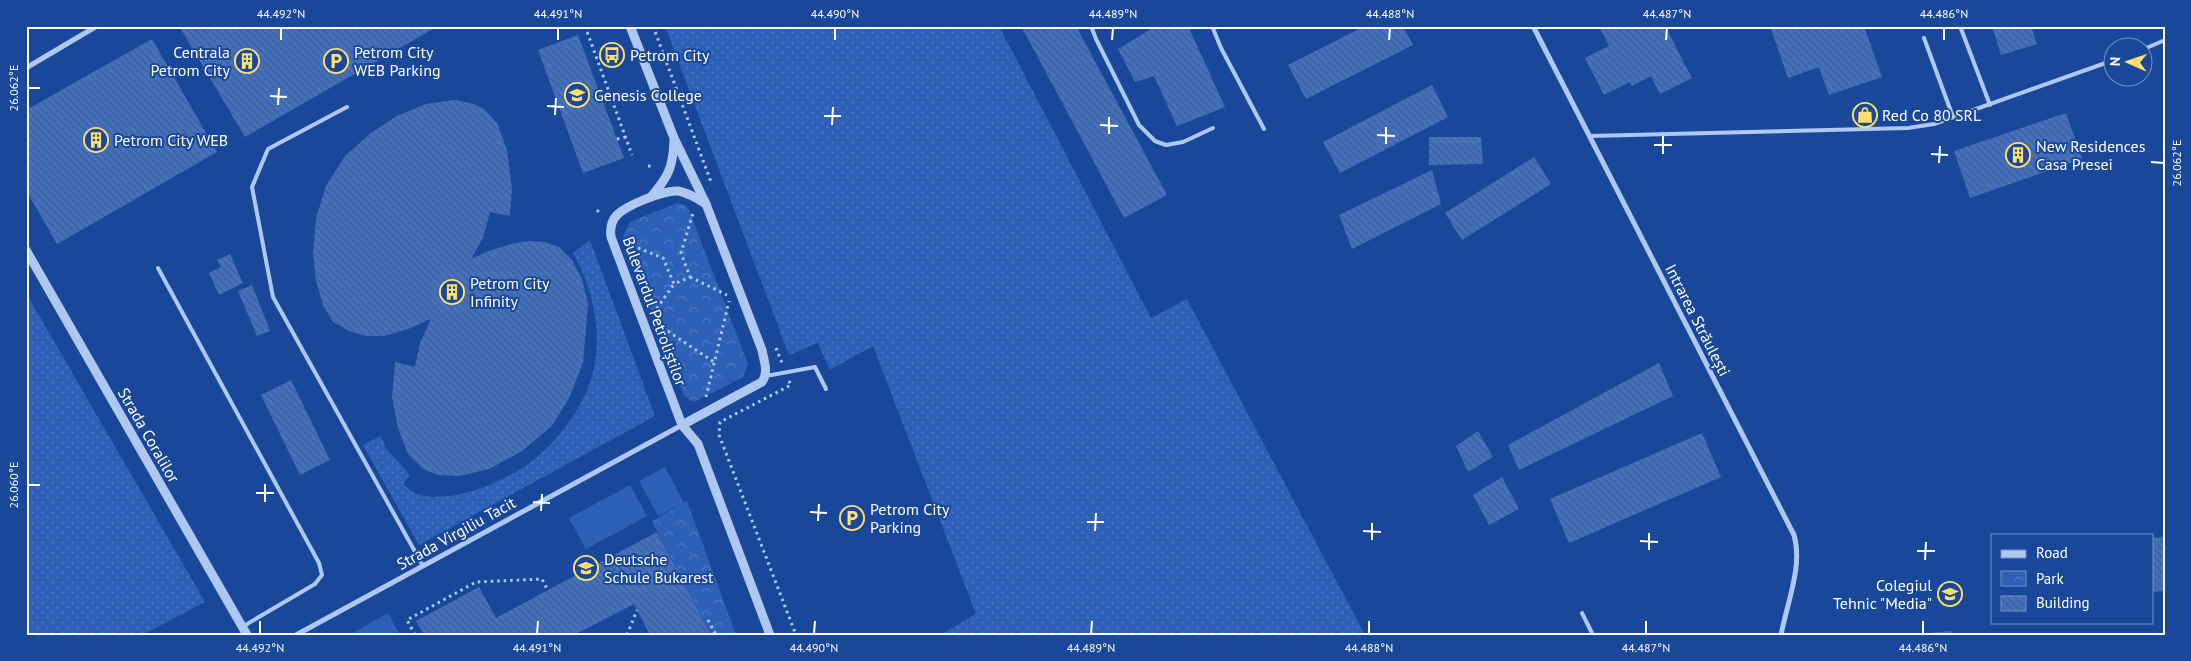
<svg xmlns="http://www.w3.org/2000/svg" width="2191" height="661" font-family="'PT Sans',sans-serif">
<defs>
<pattern id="grass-dots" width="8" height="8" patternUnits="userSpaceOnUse" patternTransform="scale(1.25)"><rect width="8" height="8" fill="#2d61b7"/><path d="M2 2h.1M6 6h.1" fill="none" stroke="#4c79c2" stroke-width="1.8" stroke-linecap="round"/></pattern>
<pattern id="park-crowns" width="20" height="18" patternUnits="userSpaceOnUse" patternTransform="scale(1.25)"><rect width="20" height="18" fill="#2d61b7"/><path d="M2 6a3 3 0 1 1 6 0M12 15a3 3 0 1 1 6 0" fill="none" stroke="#4c79c2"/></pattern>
<pattern id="building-back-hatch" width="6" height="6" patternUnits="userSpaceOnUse" patternTransform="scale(1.25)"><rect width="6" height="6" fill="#4271c1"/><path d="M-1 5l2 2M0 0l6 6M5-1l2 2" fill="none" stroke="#475e86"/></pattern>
</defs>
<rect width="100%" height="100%" fill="#19489a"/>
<g fill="url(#grass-dots)">
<polygon points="665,26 999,26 1151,318 1187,299 1365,635 940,635 976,614 873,346 830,370 818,343 789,355"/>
<path d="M590,240L655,416L419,545L363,445L381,436L386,448L410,475L403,484C406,486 411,491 415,493C449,507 509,480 536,458C558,440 579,412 589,385C605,341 595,292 573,253Z"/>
<polygon points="26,293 205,602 142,635 26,635"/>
</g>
<g fill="url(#park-crowns)">
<polygon points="677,203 685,205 689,210 748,364 743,377 696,401 691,401 684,396 623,236 630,222"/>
<polygon points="687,501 736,635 711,635 652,521"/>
</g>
<g fill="#2d61b7">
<polygon points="665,467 684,503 658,516 639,481"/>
<polygon points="630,485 647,516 586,549 569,518"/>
<polygon points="388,613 400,635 349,635"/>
</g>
<g fill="url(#building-back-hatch)">
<polygon points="179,26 438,26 245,137"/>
<polygon points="1021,26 1076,26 1167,195 1124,218"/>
<polygon points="1156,26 1188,26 1225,107 1177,126 1154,76 1135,82 1118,49"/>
<polygon points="1365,26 1403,26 1413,45 1306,99 1288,65"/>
<polygon points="1599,26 1665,26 1692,78 1660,94 1651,76 1632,86 1630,82 1604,95 1585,58 1609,46"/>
<polygon points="1770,26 1864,26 1882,77 1829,95 1819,67 1788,78"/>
<polygon points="1992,26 2031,26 2037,44 2001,55"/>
<polygon points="578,35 624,158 583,173 538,50"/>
<polygon points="152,39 217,152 57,244 26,190 26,110"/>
<polygon points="1432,85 1448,117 1340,173 1323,142"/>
<polygon points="454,100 471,103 484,109 497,123 507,150 512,189 510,216 490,212 483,238 471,259 486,252 511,244 530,241 544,242 559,247 572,260 582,279 588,304 583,363 569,398 552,426 522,451 489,469 459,476 438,475 423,469 408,454 398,428 392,397 395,362 415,367 420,343 431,319 408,329 384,336 366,336 349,331 333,322 323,305 316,281 313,254 316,218 326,186 345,156 371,133 397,116 426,104"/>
<polygon points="2066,113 2082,159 1970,198 1954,151"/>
<polygon points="1429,137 1481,137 1483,164 1429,165"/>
<polygon points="1534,157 1551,184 1462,240 1445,213"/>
<polygon points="1432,170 1441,204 1352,249 1339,215"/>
<polygon points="230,254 243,283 219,295 209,273 221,267 217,260"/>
<polygon points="252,285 270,331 257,336 238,291"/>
<polygon points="1659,363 1673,396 1519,470 1508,445"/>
<polygon points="291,380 330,460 300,475 261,395"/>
<polygon points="1478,431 1493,457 1468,472 1456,446"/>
<polygon points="1702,433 1721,477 1569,543 1550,499"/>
<polygon points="1502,477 1519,509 1489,525 1473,495"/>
<polygon points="657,532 711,635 650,635 634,604 574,635 424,635 416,621 479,587 496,618"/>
<polygon points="2165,537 2165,591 2152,592 2152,538"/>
<polygon points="1952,631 1953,635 1926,635 1926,633"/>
</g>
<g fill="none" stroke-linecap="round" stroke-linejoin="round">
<g stroke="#aec8f1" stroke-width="3" stroke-dasharray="2.5 4" stroke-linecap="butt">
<polyline points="585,26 632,155"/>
<polyline points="653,26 711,182"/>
<polyline points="617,139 626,137"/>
<polyline points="648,166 654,166"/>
<polyline points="597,210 601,215"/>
<polyline points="626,243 663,258 674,284 690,277 681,253 694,210"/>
<polyline points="690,277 727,295"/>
<polyline points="653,314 674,284"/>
<polyline points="657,324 714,362"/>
<polyline points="776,348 782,363"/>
<polyline points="789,381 791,385 720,422 719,435 796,635"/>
<polyline points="706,397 729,301"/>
<polyline points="708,620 716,635"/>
<polyline points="415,635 407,620 476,582 542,579 547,589"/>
<polyline points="627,635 637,610"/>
</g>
<g stroke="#aec8f1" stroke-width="4">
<polyline points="1091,26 1096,39 1139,125 1155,141 1166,145 1183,142 1213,128"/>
<polyline points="1212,26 1221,48 1264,129"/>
<polyline points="1960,26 1990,105"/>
<polyline points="1924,38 1953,117"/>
<polyline points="2144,49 2165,40"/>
<polyline points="347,107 268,149 252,187 273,297 423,566"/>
<polyline points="1590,136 1908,128 1934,124 2114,60"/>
<polyline points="158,268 319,563 322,575 315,584 242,627"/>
<polyline points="766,376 815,367 826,389"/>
<polyline points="1582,613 1593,635"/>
</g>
<g stroke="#aec8f1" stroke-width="5">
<path d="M1533,26L1794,535C1803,566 1787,603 1781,635"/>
<polyline points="26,68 97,26"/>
<polyline points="296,635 682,425"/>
</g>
<g stroke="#aec8f1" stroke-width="9">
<path d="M630,26L674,138L706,204L762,350C764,362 769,372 762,382L682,425"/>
<path d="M651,197C668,177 673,168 674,141"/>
<path d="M706,204C697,198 689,193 678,191C664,190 627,205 617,215C611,221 610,229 611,237L682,425L698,444L770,635"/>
<polyline points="26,250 247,635"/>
</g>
</g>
<path fill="none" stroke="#fff" stroke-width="2" d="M281,40V28M558,40V28M835,40V28M1112,40L1113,28M1389,40L1390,28M1666,40L1667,28M1944,40V28M28,88H40M270,96L287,97M278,105L279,88M547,106L564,107M555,115L556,98M824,116H841M832,125L833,107M1100,125L1118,126M1109,134V117M1377,135L1395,136M1386,144V127M1654,145H1672M1663,154V136M1931,154L1948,155M2151,162L2164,163M1939,163L1940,146M28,485H40M256,493H274M265,502V484M533,502L550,503M541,511L542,494M810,512L827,513M818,521L819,504M1087,522H1104M1095,531L1096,513M1363,531L1381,532M1372,540V523M1640,541L1658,542M1649,550V533M1917,551H1935M1925,560L1926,542M260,634V621M537,634L538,621M814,634L815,621M1091,634L1092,621M1369,634V621M1646,634V621M1923,634V621"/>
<defs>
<symbol id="bus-ring" viewBox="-11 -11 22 22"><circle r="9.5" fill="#19489a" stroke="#ffdf6e" stroke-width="1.5"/><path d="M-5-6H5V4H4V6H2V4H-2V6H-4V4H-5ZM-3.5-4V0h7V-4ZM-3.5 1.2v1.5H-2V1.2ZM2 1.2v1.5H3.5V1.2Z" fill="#ffdf6e"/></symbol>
<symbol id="building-ring" viewBox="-11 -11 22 22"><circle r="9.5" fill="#19489a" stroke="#ffdf6e" stroke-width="1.5"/><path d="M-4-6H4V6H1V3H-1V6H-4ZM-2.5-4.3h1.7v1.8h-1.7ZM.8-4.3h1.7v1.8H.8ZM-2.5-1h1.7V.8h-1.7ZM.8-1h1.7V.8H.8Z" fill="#ffdf6e"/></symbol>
<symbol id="parking-ring" viewBox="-11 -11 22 22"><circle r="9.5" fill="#19489a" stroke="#ffdf6e" stroke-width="1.5"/><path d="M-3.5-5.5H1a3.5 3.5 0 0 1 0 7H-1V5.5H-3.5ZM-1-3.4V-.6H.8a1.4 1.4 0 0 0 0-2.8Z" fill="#ffdf6e"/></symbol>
<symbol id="school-ring" viewBox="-11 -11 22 22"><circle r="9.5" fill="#19489a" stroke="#ffdf6e" stroke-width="1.5"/><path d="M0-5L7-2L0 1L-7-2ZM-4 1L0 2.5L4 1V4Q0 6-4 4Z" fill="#ffdf6e"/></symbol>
<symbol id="shop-ring" viewBox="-11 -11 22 22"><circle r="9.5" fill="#19489a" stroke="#ffdf6e" stroke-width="1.5"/><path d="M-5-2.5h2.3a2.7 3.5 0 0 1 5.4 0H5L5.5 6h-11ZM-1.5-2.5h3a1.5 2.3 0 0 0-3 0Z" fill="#ffdf6e"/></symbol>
</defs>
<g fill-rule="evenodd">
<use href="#bus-ring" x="598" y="41" width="28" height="28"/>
<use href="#building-ring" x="233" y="47" width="28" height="28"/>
<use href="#parking-ring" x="322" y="47" width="28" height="28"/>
<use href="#school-ring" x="563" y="81" width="28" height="28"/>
<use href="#shop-ring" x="1851" y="101" width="28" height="28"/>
<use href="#building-ring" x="82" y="126" width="28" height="28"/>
<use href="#building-ring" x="2004" y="141" width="28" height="28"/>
<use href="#building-ring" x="438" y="278" width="28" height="28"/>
<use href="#parking-ring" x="838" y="504" width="28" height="28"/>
<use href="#school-ring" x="572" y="554" width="28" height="28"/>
<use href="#school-ring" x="1936" y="580" width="28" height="28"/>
</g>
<g text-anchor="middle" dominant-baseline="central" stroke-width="4" stroke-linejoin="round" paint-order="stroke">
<g font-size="16" fill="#fff" stroke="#19489a" text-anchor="start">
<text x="230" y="52" text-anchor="end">Centrala<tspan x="230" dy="18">Petrom City</tspan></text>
<text x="354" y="52">Petrom City<tspan x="354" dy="18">WEB Parking</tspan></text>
<text x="630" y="55">Petrom City</text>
<text x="594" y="95">Genesis College</text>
<text x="1882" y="115">Red Co 80 SRL</text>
<text x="114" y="140">Petrom City WEB</text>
<text x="2036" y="146">New Residences<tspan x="2036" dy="18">Casa Presei</tspan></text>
<text x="470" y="283">Petrom City<tspan x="470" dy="18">Infinity</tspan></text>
<text x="870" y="509">Petrom City<tspan x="870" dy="18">Parking</tspan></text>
<text x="604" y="559">Deutsche<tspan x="604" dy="18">Schule Bukarest</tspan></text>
<text x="1932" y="585" text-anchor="end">Colegiul<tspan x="1932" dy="18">Tehnic "Media"</tspan></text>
</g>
<g font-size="16" fill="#fff" stroke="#19489a">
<text transform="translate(655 311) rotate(70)">Bulevardul Petroliștilor</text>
<text transform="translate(1698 320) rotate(63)">Intrarea Străulești</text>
<text transform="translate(149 435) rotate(60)">Strada Coralilor</text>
<text transform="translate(456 533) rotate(-29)">Strada Virgiliu Tacit</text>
</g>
</g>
<rect width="2191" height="661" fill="none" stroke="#19489a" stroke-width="55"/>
<rect x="1991" y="534" width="162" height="90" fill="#19489a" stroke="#7591c2"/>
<rect x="2001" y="550" width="25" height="8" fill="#aec8f1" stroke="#7591c2"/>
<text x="2036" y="558" font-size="15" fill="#ffffff">Road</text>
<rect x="2001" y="571" width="25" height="15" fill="url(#park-crowns)" stroke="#7591c2"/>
<text x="2036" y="584" font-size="15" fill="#ffffff">Park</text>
<rect x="2001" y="596" width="25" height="15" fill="url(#building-back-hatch)" stroke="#7591c2"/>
<text x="2036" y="608" font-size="15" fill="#ffffff">Building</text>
<g transform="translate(2128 62) rotate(272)"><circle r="24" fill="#19489a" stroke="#7591c2"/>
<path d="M0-4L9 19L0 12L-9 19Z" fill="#ffdf6e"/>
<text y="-8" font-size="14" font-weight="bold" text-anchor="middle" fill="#ffffff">N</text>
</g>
<rect x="28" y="28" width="2136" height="606" fill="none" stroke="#fff" stroke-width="2"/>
<g font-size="12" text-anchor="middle" fill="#fff">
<text x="281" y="18">44.492°N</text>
<text x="558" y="18">44.491°N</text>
<text x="835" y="18">44.490°N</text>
<text x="1113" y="18">44.489°N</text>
<text x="1390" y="18">44.488°N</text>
<text x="1667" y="18">44.487°N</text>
<text x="1944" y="18">44.486°N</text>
<text transform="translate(14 88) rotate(-90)" y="4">26.062°E</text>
<text transform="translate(2177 163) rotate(-90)" y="4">26.062°E</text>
<text transform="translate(14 485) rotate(-90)" y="4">26.060°E</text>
<text x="260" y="652">44.492°N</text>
<text x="537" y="652">44.491°N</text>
<text x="814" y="652">44.490°N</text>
<text x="1091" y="652">44.489°N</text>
<text x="1369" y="652">44.488°N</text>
<text x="1646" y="652">44.487°N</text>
<text x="1923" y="652">44.486°N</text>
</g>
</svg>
